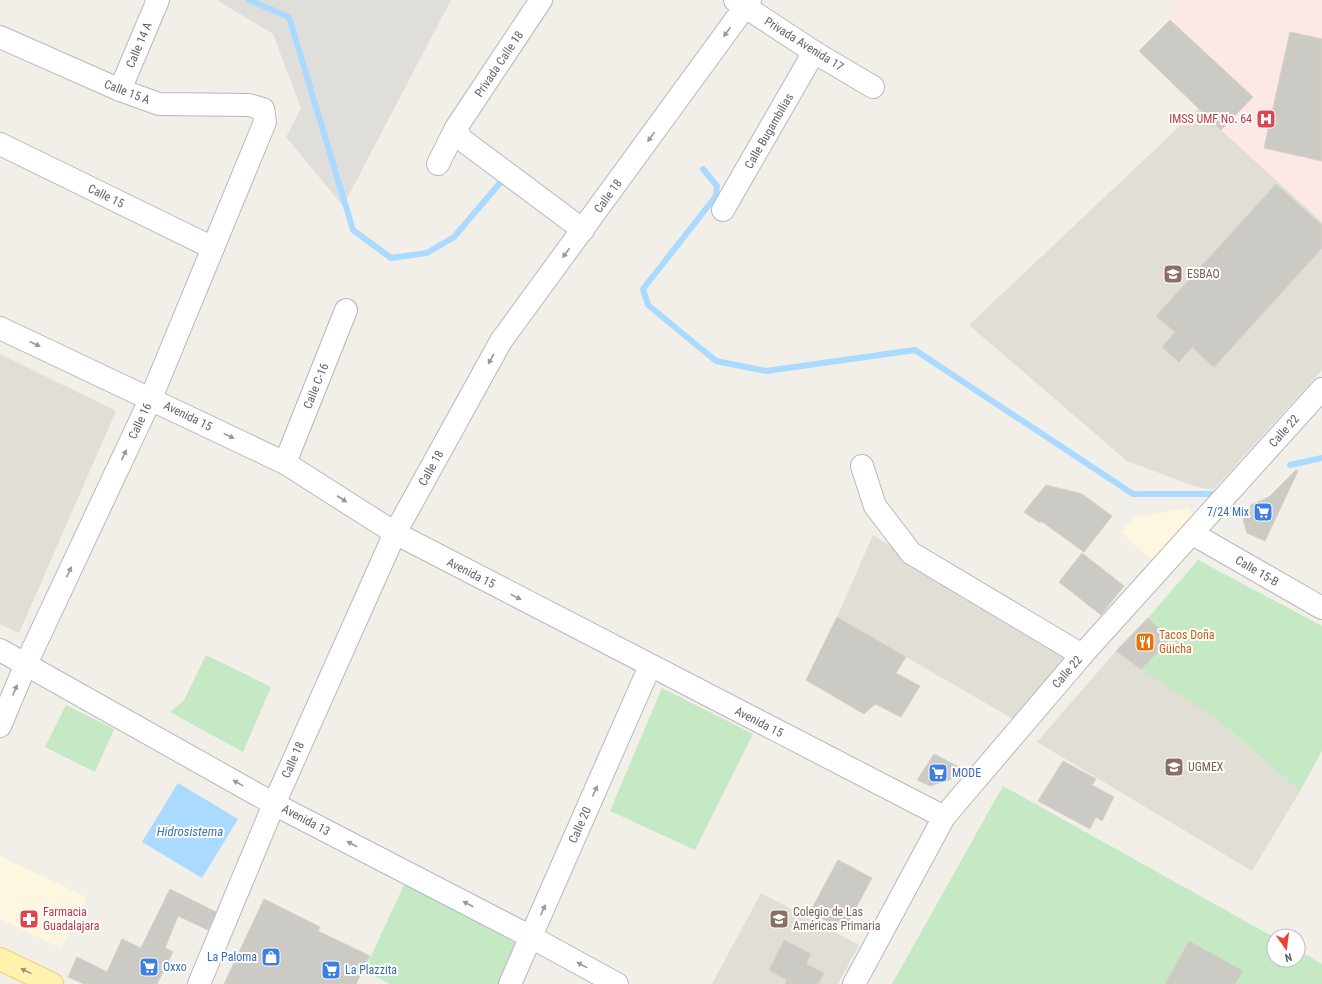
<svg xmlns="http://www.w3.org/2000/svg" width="1322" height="984" font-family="'Roboto Condensed',sans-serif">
<rect width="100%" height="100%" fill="#f1efe8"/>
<g fill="#fef7e0">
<polygon points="1188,508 1195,515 1153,561 1121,532 1134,518"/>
<polygon points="0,856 87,898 61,948 0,919"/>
</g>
<polygon fill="#e0deda" points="217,0 451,0 343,206 286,137 301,108 273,34"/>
<g fill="#e1ded6">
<polygon points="1199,108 1322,222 1322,370 1213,490 1194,486 1127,461 969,325"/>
<polygon points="0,354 116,411 19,633 0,624"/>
<polygon points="873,535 1066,657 1013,719 837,617"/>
<polygon points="1116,651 1218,720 1300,791 1252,871 1037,742"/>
<polygon points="761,893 859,945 838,984 712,984"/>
</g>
<polygon fill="#fce8e6" points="1178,0 1322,0 1322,222 1221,130 1139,51 1170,20"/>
<g fill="#c5e8c5">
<polygon points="1198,560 1322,626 1322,751 1300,791 1218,720 1141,669 1170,640 1148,618"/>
<polygon points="206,655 271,687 243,752 170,712 184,700"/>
<polygon points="662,688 753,734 695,850 610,811"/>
<polygon points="66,705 114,729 95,772 45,747"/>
<polygon points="1003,786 1274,937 1274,960 1298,960 1298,950 1322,964 1322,984 892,984"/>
<polygon points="405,883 516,943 498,984 390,984 364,971"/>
</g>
<polygon fill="#aadaff" points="178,783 238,819 202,878 142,842"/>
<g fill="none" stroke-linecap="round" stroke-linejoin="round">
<g stroke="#aadaff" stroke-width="6">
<polyline points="249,0 289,17 353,230 391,258 427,253 454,237 505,177"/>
<polyline points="703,169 717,186 716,196 643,289 648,305 716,361 766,371 915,350 1133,494 1216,494"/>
<polyline points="1290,465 1322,458"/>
</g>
</g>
<g fill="#cccac5" stroke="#d6d1c6">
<polygon points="1170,20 1253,97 1221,130 1139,51"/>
<polygon points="1290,32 1322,39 1322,161 1264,148"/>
<polygon points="1276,184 1322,225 1322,248 1214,367 1192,347 1179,362 1162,347 1175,332 1156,316"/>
<polygon points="1296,470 1298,471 1265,541 1247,533 1243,519 1251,505 1269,497"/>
<polygon points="1046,485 1082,494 1112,516 1084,552 1041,521 1040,523 1024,512"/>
<polygon points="1082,553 1124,586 1101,615 1059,582"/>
<polygon points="837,617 906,657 896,673 920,686 901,717 875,704 864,714 806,680"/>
<polygon points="1148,618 1170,640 1141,669 1116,651"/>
<polygon points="934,754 959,767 952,779 930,786 917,780"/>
<polygon points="1063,761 1096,779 1092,785 1114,797 1102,821 1096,817 1090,829 1038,801"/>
<polygon points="838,860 872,878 844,930 810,912"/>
<polygon points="170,889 216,912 208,930 178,916 165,948 173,952 157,984 84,984 68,977 77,957 107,972 122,939 141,948"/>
<polygon points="264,899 320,927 318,931 370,956 356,984 224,984"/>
<polygon points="784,940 811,954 806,964 824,973 818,984 785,984 787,980 769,970"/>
<polygon points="1189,941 1243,971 1235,984 1165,984"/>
</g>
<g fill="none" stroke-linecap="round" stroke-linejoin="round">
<defs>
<g id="minor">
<polyline points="735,0 814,52 873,87"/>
<polyline points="0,37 120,90 159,104 249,105 263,109 265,122 151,398 26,664 0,726"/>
<polyline points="120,90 158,0"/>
<polyline points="456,128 461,139 583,230"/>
<polyline points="0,144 213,248"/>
<polyline points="438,164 456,128 541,0"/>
<polyline points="723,210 814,52"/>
<polyline points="0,328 285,463 395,533 944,817"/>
<polyline points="285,463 346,310"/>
<polyline points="862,466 875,506 911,553 1082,655"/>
<polyline points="1193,534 1322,608"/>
<polyline points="0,650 274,804 531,937 617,984"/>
<polyline points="199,984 274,804 395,533 501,341 750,0"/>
<polyline points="510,984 650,666"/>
<polyline points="854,984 944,817 1082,655 1322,389"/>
</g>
<polyline id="major" points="0,959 52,984"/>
</defs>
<use href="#minor" stroke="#b5b8bc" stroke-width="24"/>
<use href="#major" stroke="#f2c960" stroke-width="24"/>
<use href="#minor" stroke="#fff" stroke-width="22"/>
<use href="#major" stroke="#fff2af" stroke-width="22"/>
</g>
<defs><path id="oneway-solid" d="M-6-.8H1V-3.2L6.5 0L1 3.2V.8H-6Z"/></defs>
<g fill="#979a9d">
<use href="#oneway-solid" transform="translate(727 32) rotate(126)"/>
<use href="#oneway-solid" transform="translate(651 137) rotate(126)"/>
<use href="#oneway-solid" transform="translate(566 253) rotate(126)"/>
<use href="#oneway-solid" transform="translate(35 344) rotate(25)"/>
<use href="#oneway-solid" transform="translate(491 359) rotate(119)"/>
<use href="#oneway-solid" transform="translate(229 436) rotate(26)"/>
<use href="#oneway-solid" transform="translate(124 455) rotate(-65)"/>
<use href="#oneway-solid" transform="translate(342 499) rotate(33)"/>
<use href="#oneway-solid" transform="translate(69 572) rotate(-65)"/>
<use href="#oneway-solid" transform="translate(516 597) rotate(27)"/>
<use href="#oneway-solid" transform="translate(15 690) rotate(-67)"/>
<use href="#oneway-solid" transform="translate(238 783) rotate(-151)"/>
<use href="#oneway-solid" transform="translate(595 791) rotate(-66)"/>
<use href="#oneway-solid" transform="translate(352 844) rotate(-152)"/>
<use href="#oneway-solid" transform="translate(468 904) rotate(-152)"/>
<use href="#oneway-solid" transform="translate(543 910) rotate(-66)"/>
<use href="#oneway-solid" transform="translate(582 965) rotate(-151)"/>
</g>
<use fill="#979581" href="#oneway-solid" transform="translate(26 971) rotate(-154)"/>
<defs>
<symbol id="hospital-square" viewBox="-11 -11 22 22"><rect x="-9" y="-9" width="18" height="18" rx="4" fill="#e0444e" stroke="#fff"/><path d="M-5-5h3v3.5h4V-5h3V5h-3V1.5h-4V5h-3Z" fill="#fff"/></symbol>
<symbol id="school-square" viewBox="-11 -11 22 22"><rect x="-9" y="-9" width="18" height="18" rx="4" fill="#8d6e63" stroke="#fff"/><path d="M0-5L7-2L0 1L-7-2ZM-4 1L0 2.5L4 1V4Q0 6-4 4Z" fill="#fff"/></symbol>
<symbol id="supermarket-square" viewBox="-11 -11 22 22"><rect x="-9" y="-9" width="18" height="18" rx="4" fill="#3f7fe0" stroke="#fff"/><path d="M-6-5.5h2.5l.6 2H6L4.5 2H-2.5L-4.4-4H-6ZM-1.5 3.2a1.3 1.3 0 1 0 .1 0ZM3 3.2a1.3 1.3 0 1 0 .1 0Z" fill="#fff"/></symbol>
<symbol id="restaurant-square" viewBox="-11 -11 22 22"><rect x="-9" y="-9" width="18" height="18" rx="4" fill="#e8710a" stroke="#fff"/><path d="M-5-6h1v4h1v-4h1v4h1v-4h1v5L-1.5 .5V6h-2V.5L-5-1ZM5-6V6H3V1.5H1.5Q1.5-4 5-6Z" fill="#fff"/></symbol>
<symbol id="pharmacy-square" viewBox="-11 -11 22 22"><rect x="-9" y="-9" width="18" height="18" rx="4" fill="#e0444e" stroke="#fff"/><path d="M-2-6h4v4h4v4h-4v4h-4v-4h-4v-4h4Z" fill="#fff"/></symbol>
<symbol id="shop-square" viewBox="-11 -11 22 22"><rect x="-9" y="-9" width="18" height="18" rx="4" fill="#3f7fe0" stroke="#fff"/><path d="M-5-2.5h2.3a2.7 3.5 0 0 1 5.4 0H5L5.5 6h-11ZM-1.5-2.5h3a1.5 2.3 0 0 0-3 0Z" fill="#fff"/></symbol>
</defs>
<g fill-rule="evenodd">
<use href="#hospital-square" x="1255" y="108" width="22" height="22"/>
<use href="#school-square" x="1162" y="263" width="22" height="22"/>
<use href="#supermarket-square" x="1252" y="501" width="22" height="22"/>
<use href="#restaurant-square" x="1134" y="631" width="22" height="22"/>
<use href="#school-square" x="1163" y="756" width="22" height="22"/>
<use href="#supermarket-square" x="927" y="762" width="22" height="22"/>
<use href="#pharmacy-square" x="18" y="908" width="22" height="22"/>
<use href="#school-square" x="768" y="908" width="22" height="22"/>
<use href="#shop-square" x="260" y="946" width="22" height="22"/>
<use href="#supermarket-square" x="138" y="956" width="22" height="22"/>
<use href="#supermarket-square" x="320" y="959" width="22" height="22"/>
</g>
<g text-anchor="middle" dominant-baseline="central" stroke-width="4" stroke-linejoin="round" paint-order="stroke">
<g font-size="12" fill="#5f6368" stroke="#fff">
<text transform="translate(804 44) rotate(32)">Privada Avenida 17</text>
<text transform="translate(139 45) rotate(-67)">Calle 14 A</text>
<text transform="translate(499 64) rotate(-56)">Privada Calle 18</text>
<text transform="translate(127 92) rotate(21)">Calle 15 A</text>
<text transform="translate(769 131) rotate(-60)">Calle Bugambilias</text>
<text transform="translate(106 196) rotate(26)">Calle 15</text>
<text transform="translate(608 196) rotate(-54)">Calle 18</text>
<text transform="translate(316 386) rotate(-68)">Calle C-16</text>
<text transform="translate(188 416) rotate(26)">Avenida 15</text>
<text transform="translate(140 421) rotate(-65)">Calle 16</text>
<text transform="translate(1284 431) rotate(-48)">Calle 22</text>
<text transform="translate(431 468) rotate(-61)">Calle 18</text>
<text transform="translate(1257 571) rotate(30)">Calle 15-B</text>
<text transform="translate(471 573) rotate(27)">Avenida 15</text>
<text transform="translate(1067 672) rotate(-49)">Calle 22</text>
<text transform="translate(759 722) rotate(27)">Avenida 15</text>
<text transform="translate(293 760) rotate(-66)">Calle 18</text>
<text transform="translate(306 820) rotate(28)">Avenida 13</text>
<text transform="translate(580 825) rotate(-66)">Calle 20</text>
</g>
<g font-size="12" fill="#be3a42" stroke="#fff" text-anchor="end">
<text x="1252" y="119">IMSS UMF No. 64</text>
<text x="43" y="912" text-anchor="start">Farmacia<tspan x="43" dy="14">Guadalajara</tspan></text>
</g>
<g font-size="12" fill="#785e54" stroke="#fff" text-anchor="start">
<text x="1187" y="274">ESBAO</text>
<text x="1188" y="767">UGMEX</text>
<text x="793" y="912">Colegio de Las<tspan x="793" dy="14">Américas Primaria</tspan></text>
</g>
<g font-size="12" fill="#366cbe" stroke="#fff" text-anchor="start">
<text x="1249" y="512" text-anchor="end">7/24 Mix</text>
<text x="952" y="773">MODE</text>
<text x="257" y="957" text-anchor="end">La Paloma</text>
<text x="163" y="967">Oxxo</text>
<text x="345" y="970">La Plazzita</text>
</g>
<g font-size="12" fill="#c56008" stroke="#fff" text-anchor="start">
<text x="1159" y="635">Tacos Doña<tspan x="1159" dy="14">Güicha</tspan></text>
</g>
<g font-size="13" font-style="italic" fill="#4174aa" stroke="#fff">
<text x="190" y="831">Hidrosistema</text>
</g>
</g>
<g transform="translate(1286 948) rotate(166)"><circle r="19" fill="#ffffff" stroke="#bfc1c3"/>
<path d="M0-3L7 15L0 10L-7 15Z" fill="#ea4335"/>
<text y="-6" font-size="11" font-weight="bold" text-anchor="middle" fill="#5f6368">N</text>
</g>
</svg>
